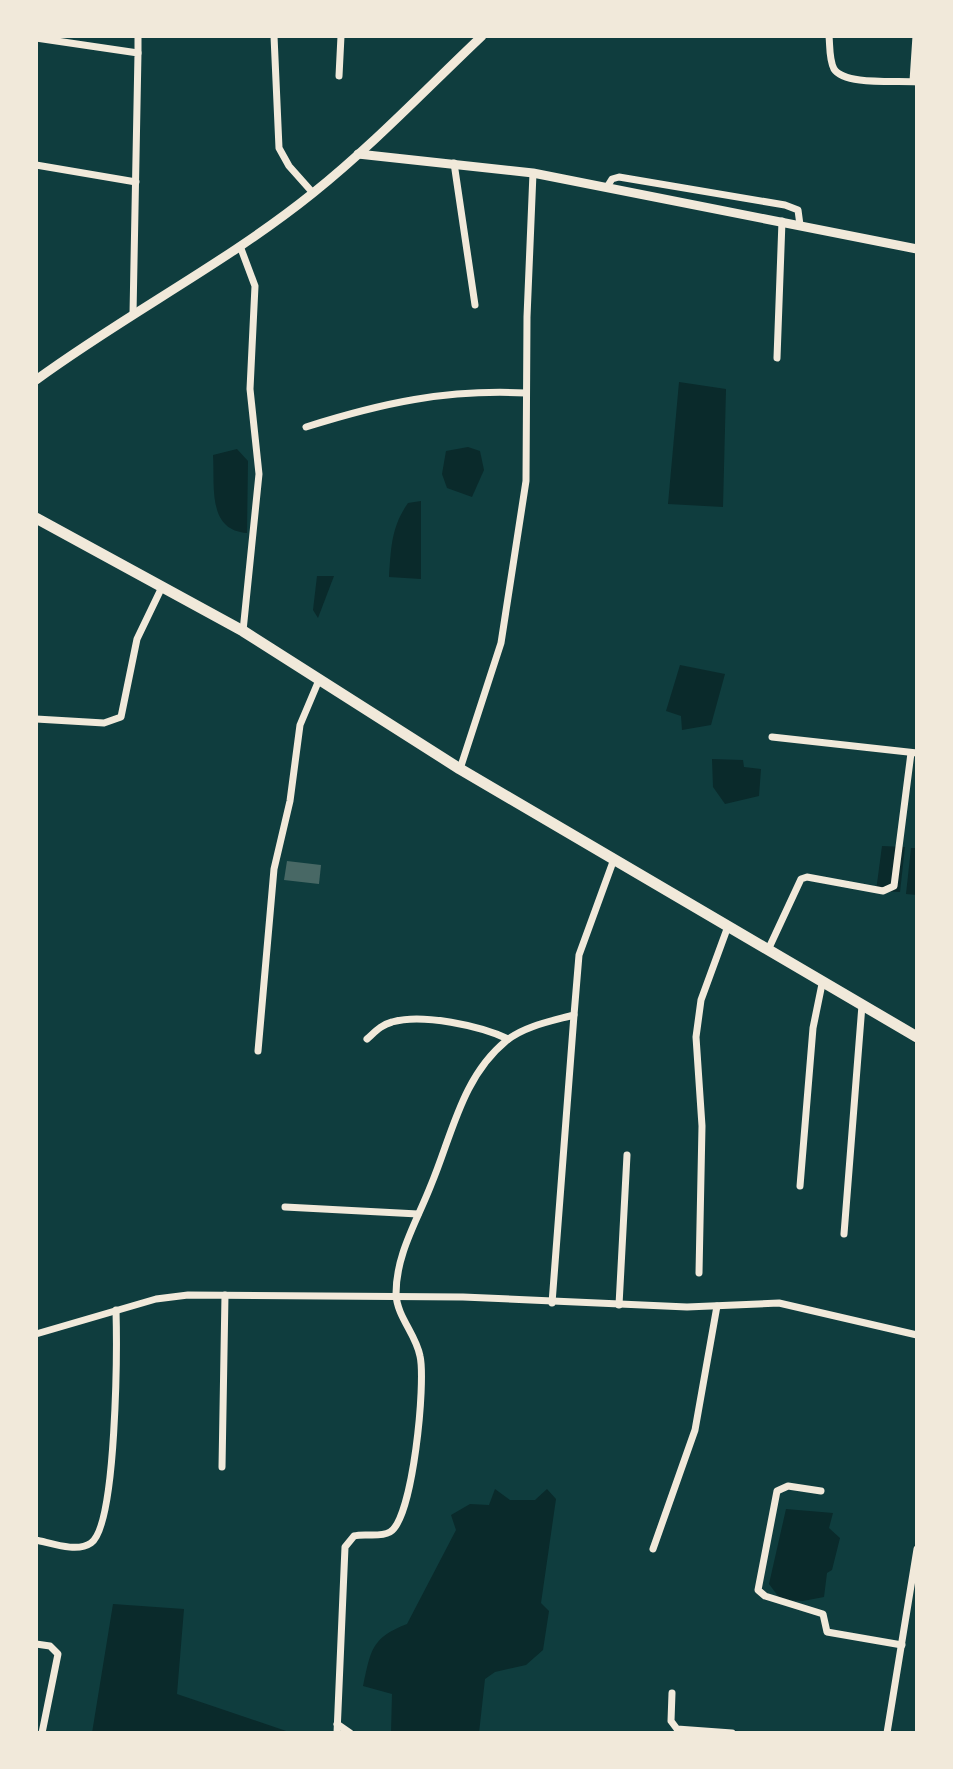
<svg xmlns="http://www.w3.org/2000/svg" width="953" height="1769" font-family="Arial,sans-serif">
<rect width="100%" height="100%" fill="#0f3d3e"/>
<g fill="#0a2a2b">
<polygon points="679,382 726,389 723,507 668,504"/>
<polygon points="468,447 480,451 484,470 472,497 447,488 442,474 446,451"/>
<path d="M237,449L248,461L247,533C207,530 215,487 213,455Z"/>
<path d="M421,501V579L389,577C391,549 391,527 408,503Z"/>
<polygon points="317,576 334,576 318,618 313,610"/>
<polygon points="680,665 725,674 711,725 682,730 681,716 666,711"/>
<polygon points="712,759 743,760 744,767 761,769 759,796 725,804 713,787"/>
<polygon points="882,846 905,847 900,892 876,891"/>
<polygon points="911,848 917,848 917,895 906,894"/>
<path d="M495,1489L510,1500H535L547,1489L556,1499L541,1603L549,1611L543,1650L526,1665L495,1672L485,1679L479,1733H391L392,1694L363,1686C371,1650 371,1638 407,1624L456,1530L451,1515L470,1504L489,1505Z"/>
<polygon points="786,1509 833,1513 829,1528 840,1538 832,1570 827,1573 824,1597 803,1601 781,1600 769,1584"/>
<polygon points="113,1604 184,1609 177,1694 292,1733 92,1733"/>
</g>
<polygon fill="#486865" points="287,861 321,865 319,884 284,880"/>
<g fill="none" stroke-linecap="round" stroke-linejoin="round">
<g stroke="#f1e9da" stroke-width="7">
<polyline points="274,36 279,148 289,166 313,193"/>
<path d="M829,36C830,45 829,60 834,69C845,86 898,80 917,82"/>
<polyline points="36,38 138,53 133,314"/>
<polyline points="138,53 138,36"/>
<polyline points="339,76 341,36"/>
<polyline points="913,81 916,36"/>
<polyline points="454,163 475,305"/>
<polyline points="36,165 136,182"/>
<polyline points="607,187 612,179 619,177 785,205 798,210 800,225"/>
<polyline points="240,246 255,286 250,389 259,474 243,631"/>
<polyline points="777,358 782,221"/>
<path d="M306,427C382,403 446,389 526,393"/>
<polyline points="36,719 104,723 121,717 137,639 162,587"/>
<polyline points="772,737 917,753"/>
<polyline points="460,769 501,643 526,481 527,317 533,173"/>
<polyline points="768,950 801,879 807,877 883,891 894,886 911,753"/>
<path d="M367,1039C375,1032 381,1025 392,1022C422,1013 481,1026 508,1039"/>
<polyline points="258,1051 274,869 290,801 300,725 319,680"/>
<polyline points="800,1186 813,1028 822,984"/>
<polyline points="285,1207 418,1214"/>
<polyline points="844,1234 862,1005"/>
<polyline points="699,1273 702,1126 696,1037 701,1000 727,929"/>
<polyline points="552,1303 574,1015"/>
<polyline points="619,1305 627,1155"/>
<polyline points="36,1334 156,1299 188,1295 463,1297 687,1307 779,1303 917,1335"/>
<polyline points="222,1467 225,1295"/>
<polyline points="821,1491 788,1486 777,1491 758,1590 765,1596 823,1614 827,1632 902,1645"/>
<path d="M36,1540C51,1543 77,1553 91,1543C117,1525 117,1346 116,1310"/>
<polyline points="653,1549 695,1430 717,1306"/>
<polyline points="36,1644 50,1646 58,1654 42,1733"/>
<polyline points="672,1693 671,1721 677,1729 732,1733"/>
<polyline points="337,1724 350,1733"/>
<path d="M337,1733L345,1547L354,1536C365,1533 379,1538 390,1532C413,1519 426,1382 420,1356C416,1334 397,1317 396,1294C396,1254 417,1221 431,1185C452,1135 462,1077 506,1041C524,1026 552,1021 574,1015L579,955L614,859"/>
<polyline points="887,1733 917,1549"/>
</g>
<g stroke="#f1e9da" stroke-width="9">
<polyline points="358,154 533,173 917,249"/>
<path d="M36,380C126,314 226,263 313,193C373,145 426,89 482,36"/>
</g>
<polyline stroke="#f1e9da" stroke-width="11" points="36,518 243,631 460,769 917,1037"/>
</g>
<rect width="953" height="1769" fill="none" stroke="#f1e9da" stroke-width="76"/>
</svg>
